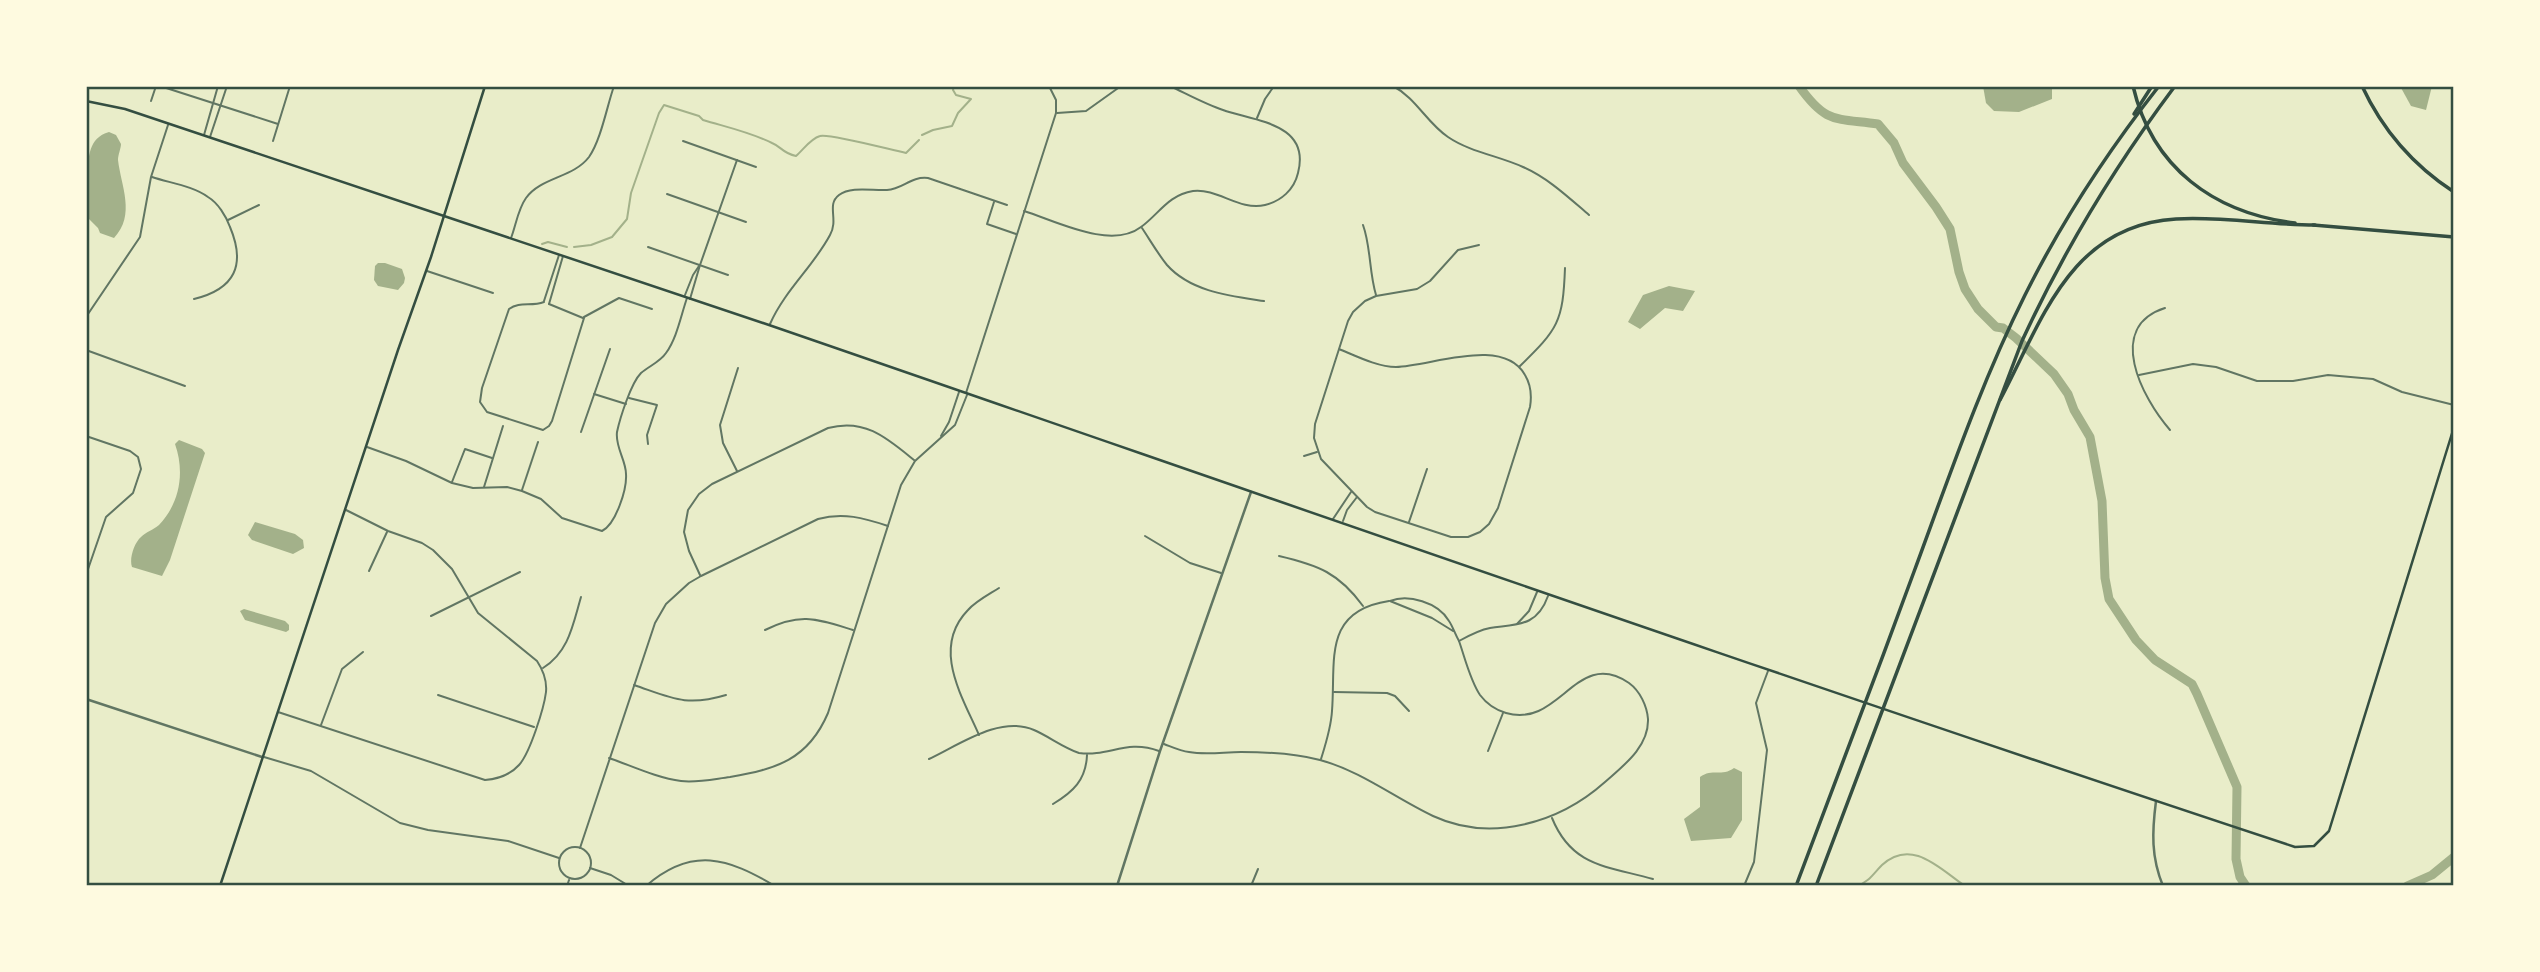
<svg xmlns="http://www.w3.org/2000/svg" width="2540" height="972" font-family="Manrope,sans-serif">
<rect width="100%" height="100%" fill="#e9edc9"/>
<g fill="#a3b18a">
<polygon points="1983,86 2052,86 2052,99 2019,112 1994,111 1986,103"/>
<polygon points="2400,86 2432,86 2426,110 2411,106"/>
<path d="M109,132L116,135L121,144C121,148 118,155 118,160C121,186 136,215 114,238L100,233L98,228L86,216C86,202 86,188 87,175C89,157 88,138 109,132Z"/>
<polygon points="378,263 385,263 402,269 405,278 404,283 398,290 378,286 374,280 375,266"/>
<polygon points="1669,286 1695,291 1683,311 1665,308 1640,329 1628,322 1643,295"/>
<path d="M179,440L202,449L205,453L170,560L162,576L132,567C129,559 134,543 141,537C146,532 153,530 159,525C180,503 185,472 175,444Z"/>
<polygon points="255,522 295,534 303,540 304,548 293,554 252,540 248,535"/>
<polygon points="244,609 285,621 289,625 289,630 286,632 245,620 240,611"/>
<path d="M1734,768L1742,772V820L1731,838L1691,841L1684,819L1700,807V777C1712,768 1722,777 1734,768Z"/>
</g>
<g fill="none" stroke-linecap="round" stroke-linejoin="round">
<g stroke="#a3b18a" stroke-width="2">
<polyline points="922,135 933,130 952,126 958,113 971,99 956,95 953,90 954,86"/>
<polyline points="542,244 548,242 567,247"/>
<path d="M574,247L591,245L612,237L627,219L631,193L659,113L664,105L699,116L703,120C726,127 750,132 772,143C782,147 782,153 796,156C804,149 810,139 820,136C829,133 891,150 906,153L919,140"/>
<path d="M1857,886C1869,882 1873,874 1882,865C1912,837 1941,870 1965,886"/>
</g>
<g stroke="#a3b18a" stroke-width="9">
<path d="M1799,86C1826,124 1835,118 1878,124L1894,143L1903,163L1936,207L1950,229L1959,272L1965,289L1978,309L1996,327L2003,328L2016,338L2054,374L2068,394L2074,410L2090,437L2102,501L2105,578L2109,599L2136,640L2155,660L2192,684L2197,694L2237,787L2236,859L2240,877L2246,886"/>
<polyline points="2407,886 2432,875 2454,857"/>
</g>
<g stroke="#617663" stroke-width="2">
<polyline points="160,86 278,124"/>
<path d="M1393,86C1416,98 1427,123 1448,137C1470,152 1499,156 1523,167C1548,178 1568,197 1589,215"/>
<polyline points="151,101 156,86"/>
<polyline points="1057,113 1086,111 1121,86"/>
<polyline points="1257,118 1265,99 1274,86"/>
<polyline points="204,135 218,86"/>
<polyline points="210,137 226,89 224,86"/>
<polyline points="273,141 290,86"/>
<polyline points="683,141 756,167"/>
<path d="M152,177C170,183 193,186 208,197C218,203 226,216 230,227C246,265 235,289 194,299"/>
<polyline points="667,194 746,222"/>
<polyline points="994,202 987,224 1016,234"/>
<path d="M1024,211C1056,221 1111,250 1141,227C1159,214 1168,195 1193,191C1218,188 1239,211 1265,205C1281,201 1294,190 1298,173C1311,123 1254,121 1223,110C1205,104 1187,94 1170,86"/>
<polyline points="228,220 259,205"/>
<path d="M1363,225C1371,247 1369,272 1376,295"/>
<path d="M1142,228C1150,240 1158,254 1167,265C1191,292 1231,296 1264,301"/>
<path d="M511,238C516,225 518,209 526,198C541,177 573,178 589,157C601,140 607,106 614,86"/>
<polyline points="648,247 728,275"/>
<polyline points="427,271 493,293"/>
<polyline points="685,295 693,275 699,266"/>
<polyline points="690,299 700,265 737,160"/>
<polyline points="544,301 559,255"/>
<path d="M544,302C531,307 520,301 509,309L482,388L480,402L487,412L543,430L549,426L552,421L584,318"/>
<polyline points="549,304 563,256"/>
<polyline points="549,304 583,318"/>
<path d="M2165,308C2105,327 2142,398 2170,430"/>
<polyline points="86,317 140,237 151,177 168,125"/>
<polyline points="584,317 619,298 652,309"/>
<path d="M770,324C785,290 813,267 830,235C839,219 826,205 839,195C851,186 873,191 887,190C903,189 911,176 928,178L1007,205"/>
<path d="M1339,349C1356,356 1378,367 1396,367C1432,366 1503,336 1525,375C1531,385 1532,395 1530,407L1498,508L1489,524L1480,532L1468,537H1451L1375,512L1367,507L1321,459L1314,438L1315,424L1348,321L1353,312L1365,301L1376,296L1417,289L1430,281L1458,250L1479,245"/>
<polyline points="86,350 185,386"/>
<path d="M1520,366C1558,329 1563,322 1565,268"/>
<polyline points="2139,375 2193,364 2216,367 2257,381 2293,381 2328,375 2373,379 2402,392 2454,405"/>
<polyline points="966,393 1056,113 1056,100 1049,86"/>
<polyline points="594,394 626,404"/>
<polyline points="629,398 657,405 647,435 648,444"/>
<polyline points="581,432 610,349"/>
<polyline points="86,436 130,451 138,457 141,469 133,493 106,517 86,575"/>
<polyline points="941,436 949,422 959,392"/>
<path d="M367,447L406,461L452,483L473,488L507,487L522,491L541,499L562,518L602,531C616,524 627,489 626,474C626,460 615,447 617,432C620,418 631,383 641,373C649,366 660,362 666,353C677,338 681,315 687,298"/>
<polyline points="1304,456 1317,452"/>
<polyline points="737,471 723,443 720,425 738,368"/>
<polyline points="452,482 465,449 492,458"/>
<polyline points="484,487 503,426"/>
<polyline points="522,490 538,442"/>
<polyline points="1333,519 1351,492"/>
<polyline points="1343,521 1347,510 1357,497"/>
<polyline points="1409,522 1427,469"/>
<polyline points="1145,536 1190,563 1221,573"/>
<path d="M1279,556C1318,565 1339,573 1363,606"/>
<polyline points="369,571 387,532"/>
<path d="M700,575L689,551L684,532L688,510L699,494L712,484L828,428C865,418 887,438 914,460"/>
<polyline points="431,616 520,572"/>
<polyline points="1517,624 1529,611 1537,592"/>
<path d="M765,630C801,612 817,619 853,630"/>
<path d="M1453,631L1432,618L1390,601C1408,594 1438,602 1449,621C1453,627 1455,634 1459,641C1468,636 1479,630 1490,628C1517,624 1537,627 1548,596"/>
<path d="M543,668C569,652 573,624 581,597"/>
<path d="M634,685C672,698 686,707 726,695"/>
<polyline points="1334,692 1387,693 1395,696 1409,711"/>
<polyline points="438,695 534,727"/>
<path d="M278,712L485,780C498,779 510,775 519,765C530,753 544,708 546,692C547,681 543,670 537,661L478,613L452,569L433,550L422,543L388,531L346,510"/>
<polyline points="321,725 342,669 363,652"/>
<path d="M979,735C962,696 931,648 968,610C976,601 988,595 999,588"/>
<path d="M1164,744C1172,747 1180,751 1189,752C1206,755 1224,752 1241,752C1268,752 1294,753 1320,760C1361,771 1395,798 1433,816C1491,843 1559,823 1605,782C1623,766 1649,747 1648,719C1647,706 1640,691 1629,683C1576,647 1560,729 1506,713C1496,710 1486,703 1480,695C1470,680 1465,658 1459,641"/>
<polyline points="1488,751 1503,713"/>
<polyline points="264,757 311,771 400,823 428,830 508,841 559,858"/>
<path d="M609,758C632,766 657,778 681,781C697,783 714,779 730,777C776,769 808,760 828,713L901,485L915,461L955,425L967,395"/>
<path d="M929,759C959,745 1000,715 1034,730C1050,737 1062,747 1079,753C1109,757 1126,739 1159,751"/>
<path d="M1321,759C1326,743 1331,728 1332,711C1336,661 1322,611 1389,601"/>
<path d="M1053,804C1073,792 1086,780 1087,755"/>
<path d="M1552,818C1572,867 1607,866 1653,879"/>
<circle cx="575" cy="863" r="16"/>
<path d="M580,848L655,623L666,604L689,583L701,576L818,519C843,512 864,518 888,526"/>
<polyline points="590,868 611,875 629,886"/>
<polyline points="567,886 569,880"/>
<path d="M646,886C692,846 728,858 775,886"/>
<polyline points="1251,886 1258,869"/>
<polyline points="1744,886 1754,862 1767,750 1756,703 1768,671"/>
</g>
<g stroke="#617663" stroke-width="2.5">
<polyline points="86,699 262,757"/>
<path d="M2156,801C2152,832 2151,857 2163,886"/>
<polyline points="1117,886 1160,751 1251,492"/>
</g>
<g stroke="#344e41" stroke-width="2.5">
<path d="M86,101L125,109C339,182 555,252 769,325C1277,500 1784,678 2295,847L2314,846L2329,831L2454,427"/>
<polyline points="220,886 398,350 431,257 485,86"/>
</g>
<g stroke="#344e41" stroke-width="3.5">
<path d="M2133,86C2152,168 2214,213 2295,223"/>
<path d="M2362,86C2382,129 2414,166 2454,192"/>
<polyline points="2134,114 2152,86"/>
<polyline points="2313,225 2454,237"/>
<path d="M2000,400C2042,321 2070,225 2176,219C2221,216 2269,225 2315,225"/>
<path d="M1796,886C1836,781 1876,675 1915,569C1949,477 1981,383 2025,295C2062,221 2108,151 2159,86"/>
<path d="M1816,886L2022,341C2064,250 2115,166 2175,86"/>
</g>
</g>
<rect width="2540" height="972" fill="none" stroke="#fefae0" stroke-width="175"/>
<rect x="88" y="88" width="2364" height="796" fill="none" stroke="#344e41" stroke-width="2.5"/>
</svg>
